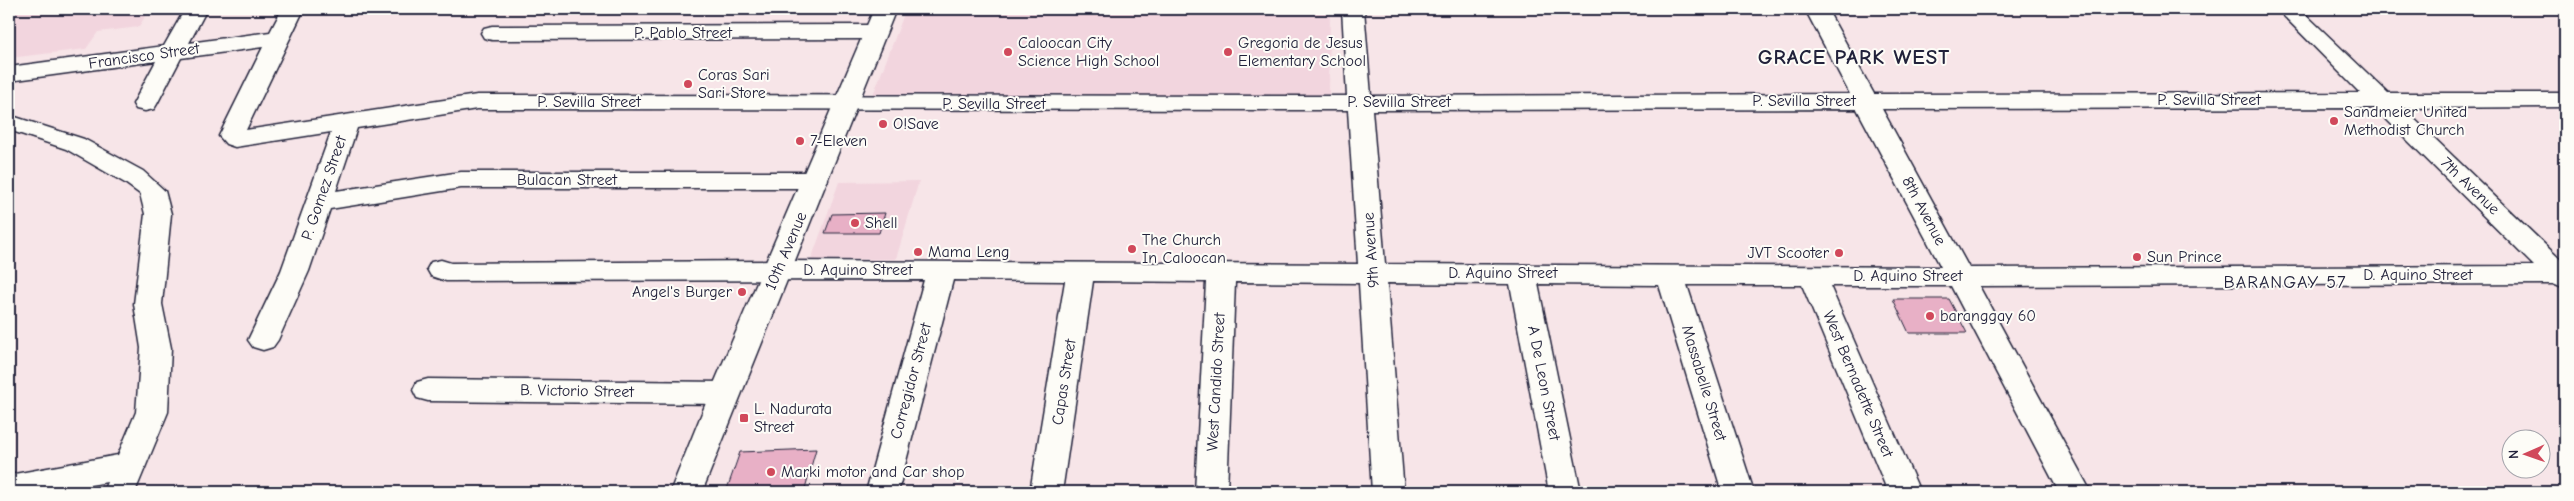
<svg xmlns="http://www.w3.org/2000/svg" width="2574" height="501" font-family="'Comic Neue',sans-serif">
<rect width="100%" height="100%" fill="#f7e5e8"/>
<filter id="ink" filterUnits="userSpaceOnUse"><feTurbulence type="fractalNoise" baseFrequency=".02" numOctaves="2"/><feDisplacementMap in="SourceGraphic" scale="10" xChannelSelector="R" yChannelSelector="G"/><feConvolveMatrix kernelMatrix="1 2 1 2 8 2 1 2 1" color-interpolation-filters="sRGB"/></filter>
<g filter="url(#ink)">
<g fill="#f2d5de">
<polygon points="9,9 149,9 139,27 98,32 86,49 9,58 14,50 9,50"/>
<polygon points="906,9 1330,9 1329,95 873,95"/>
<polygon points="919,181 896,259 811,260 839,182"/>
</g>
<g fill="#e8b0c6" stroke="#22223b">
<polygon points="885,213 879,233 825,233 832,214"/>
<polygon points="1893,299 1949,299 1967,333 1909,333"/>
<polygon points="816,449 804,492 726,492 740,452"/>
</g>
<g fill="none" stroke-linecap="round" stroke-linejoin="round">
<defs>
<g id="minor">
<path d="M185,9H207L189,43L270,32L282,9H304L246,130L477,95L1347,96L1342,9H1364L1371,96L1850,94L1805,9H1827L1874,94L2360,93L2277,9H2300L2388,93H2565V107L2403,108L2565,264V289L2553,284L1979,286L2091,492H2059L1951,286H1830L1920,492H1888L1802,285H1687L1754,492H1722L1659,285L1538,284L1581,492H1549L1510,284L1387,283L1404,492H1372L1359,283L1235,282L1227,492H1195L1206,282L1093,281L1062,492H1030L1065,281L953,280L898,492H866L924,280L446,281L431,276L427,269L431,262L441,260L451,263L778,261L1358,264L1348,110L477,109L357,128L336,191L461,172H815L824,174L828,180L824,186L815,188H461L330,209L309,271L278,340L273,347L263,350L253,347L248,340L281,271L331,132L235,147L226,144L219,136L263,47L181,58L157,104L154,109L145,111L136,109L133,104L156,61L9,81V67L164,46ZM2375,108L2534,266L1969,268L1882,109ZM1857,109L1941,267L1385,264L1372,110Z"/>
<polygon points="875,25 883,27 886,32 883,37 875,39 492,40 484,38 481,33 484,28 492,26"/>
<polygon points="9,115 84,139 143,171 165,191 171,214 162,304 171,348 168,412 135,492 103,492 107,482 53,492 9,492 9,475 118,455 136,412 141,348 134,304 145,214 140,194 125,183 66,149 9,130"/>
<polygon points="428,379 725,382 736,385 740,393 736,401 725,404 428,401 417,398 413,390 417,382"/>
</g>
<polygon id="major" points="874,9 896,9 702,492 670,492 710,393"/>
</defs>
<use href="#minor" stroke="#22223b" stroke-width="3"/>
<use href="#major" stroke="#22223b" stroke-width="3"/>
<use href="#minor" fill="#fdfcf7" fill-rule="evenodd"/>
<use href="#major" fill="#fdfcf7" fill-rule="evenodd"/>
</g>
</g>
<g fill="#d1495b" stroke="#fdfcf7" stroke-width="2">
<circle cx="1008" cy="52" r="5"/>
<circle cx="1228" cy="52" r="5"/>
<circle cx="688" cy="84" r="5"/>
<circle cx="2334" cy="121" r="5"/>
<circle cx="883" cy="124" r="5"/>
<circle cx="800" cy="141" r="5"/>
<circle cx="855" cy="223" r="5"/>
<circle cx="1132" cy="249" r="5"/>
<circle cx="918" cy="252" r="5"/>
<circle cx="1839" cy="253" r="5"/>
<circle cx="2137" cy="257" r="5"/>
<circle cx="742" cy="292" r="5"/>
<circle cx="1930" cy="316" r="5"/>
<rect x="739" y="413" width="10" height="10" rx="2.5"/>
<circle cx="771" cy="472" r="5"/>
</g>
<g text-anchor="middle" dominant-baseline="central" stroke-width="4" stroke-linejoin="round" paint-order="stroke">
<g font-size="16" fill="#22223b" stroke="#fdfcf7">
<text x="683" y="33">P. Pablo Street</text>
<text transform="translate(144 56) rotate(-8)">Francisco Street</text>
<text x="2209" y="100">P. Sevilla Street</text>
<text x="1804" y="101">P. Sevilla Street</text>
<text x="589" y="102">P. Sevilla Street</text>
<text x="1399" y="102">P. Sevilla Street</text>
<text x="994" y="104">P. Sevilla Street</text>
<text x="567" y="180">Bulacan Street</text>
<text transform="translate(2470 186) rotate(44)">7th Avenue</text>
<text transform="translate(324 188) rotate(-71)">P. Gomez Street</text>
<text transform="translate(1924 211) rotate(62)">8th Avenue</text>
<text transform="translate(1371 250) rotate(-94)">9th Avenue</text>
<text transform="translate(786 251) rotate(-67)">10th Avenue</text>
<text x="858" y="270">D. Aquino Street</text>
<text x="1503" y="273">D. Aquino Street</text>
<text x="2418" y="275">D. Aquino Street</text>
<text x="1908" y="276">D. Aquino Street</text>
<text transform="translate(911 381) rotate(-75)">Corregidor Street</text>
<text transform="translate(1064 382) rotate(-81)">Capas Street</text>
<text transform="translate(1216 382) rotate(-87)">West Candido Street</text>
<text transform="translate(1544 383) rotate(79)">A De Leon Street</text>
<text transform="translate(1704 383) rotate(73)">Massabelle Street</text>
<text transform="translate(1858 384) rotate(67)">West Bernadette Street</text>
<text transform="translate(577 391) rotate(1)">B. Victorio Street</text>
</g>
<g font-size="16" fill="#22223b" stroke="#fdfcf7" text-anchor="start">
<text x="1018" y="43">Caloocan City<tspan x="1018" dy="18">Science High School</tspan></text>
<text x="1238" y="43">Gregoria de Jesus<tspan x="1238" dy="18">Elementary School</tspan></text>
<text x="698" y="75">Coras Sari<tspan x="698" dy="18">Sari Store</tspan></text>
<text x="2344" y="112">Sandmeier United<tspan x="2344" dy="18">Methodist Church</tspan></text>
<text x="893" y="124">O!Save</text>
<text x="810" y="141">7-Eleven</text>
<text x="865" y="223">Shell</text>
<text x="1142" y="240">The Church<tspan x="1142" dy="18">In Caloocan</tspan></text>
<text x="928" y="252">Mama Leng</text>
<text x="1829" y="253" text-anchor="end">JVT Scooter</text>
<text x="2147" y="257">Sun Prince</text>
<text x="732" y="292" text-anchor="end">Angel's Burger</text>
<text x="1940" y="316">baranggay 60</text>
<text x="754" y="409">L. Nadurata<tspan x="754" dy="18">Street</tspan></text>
<text x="781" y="472">Marki motor and Car shop</text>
</g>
<g font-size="18" letter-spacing="1" fill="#22223b" stroke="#fdfcf7">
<text x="2285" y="282">BARANGAY 57</text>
</g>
<g font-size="21" font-weight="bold" letter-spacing="1" fill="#22223b" stroke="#fdfcf7">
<text x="1854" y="57">GRACE PARK WEST</text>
</g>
</g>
<rect width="2574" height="501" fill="none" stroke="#fdfcf7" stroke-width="30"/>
<rect x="15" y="15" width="2544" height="471" fill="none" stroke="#22223b" stroke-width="2" filter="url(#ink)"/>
<g transform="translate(2526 454) rotate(268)"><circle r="24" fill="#fdfcf7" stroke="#a5a5ac"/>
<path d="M0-4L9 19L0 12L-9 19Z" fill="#d1495b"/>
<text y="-8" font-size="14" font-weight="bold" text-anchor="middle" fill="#22223b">N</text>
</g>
</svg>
